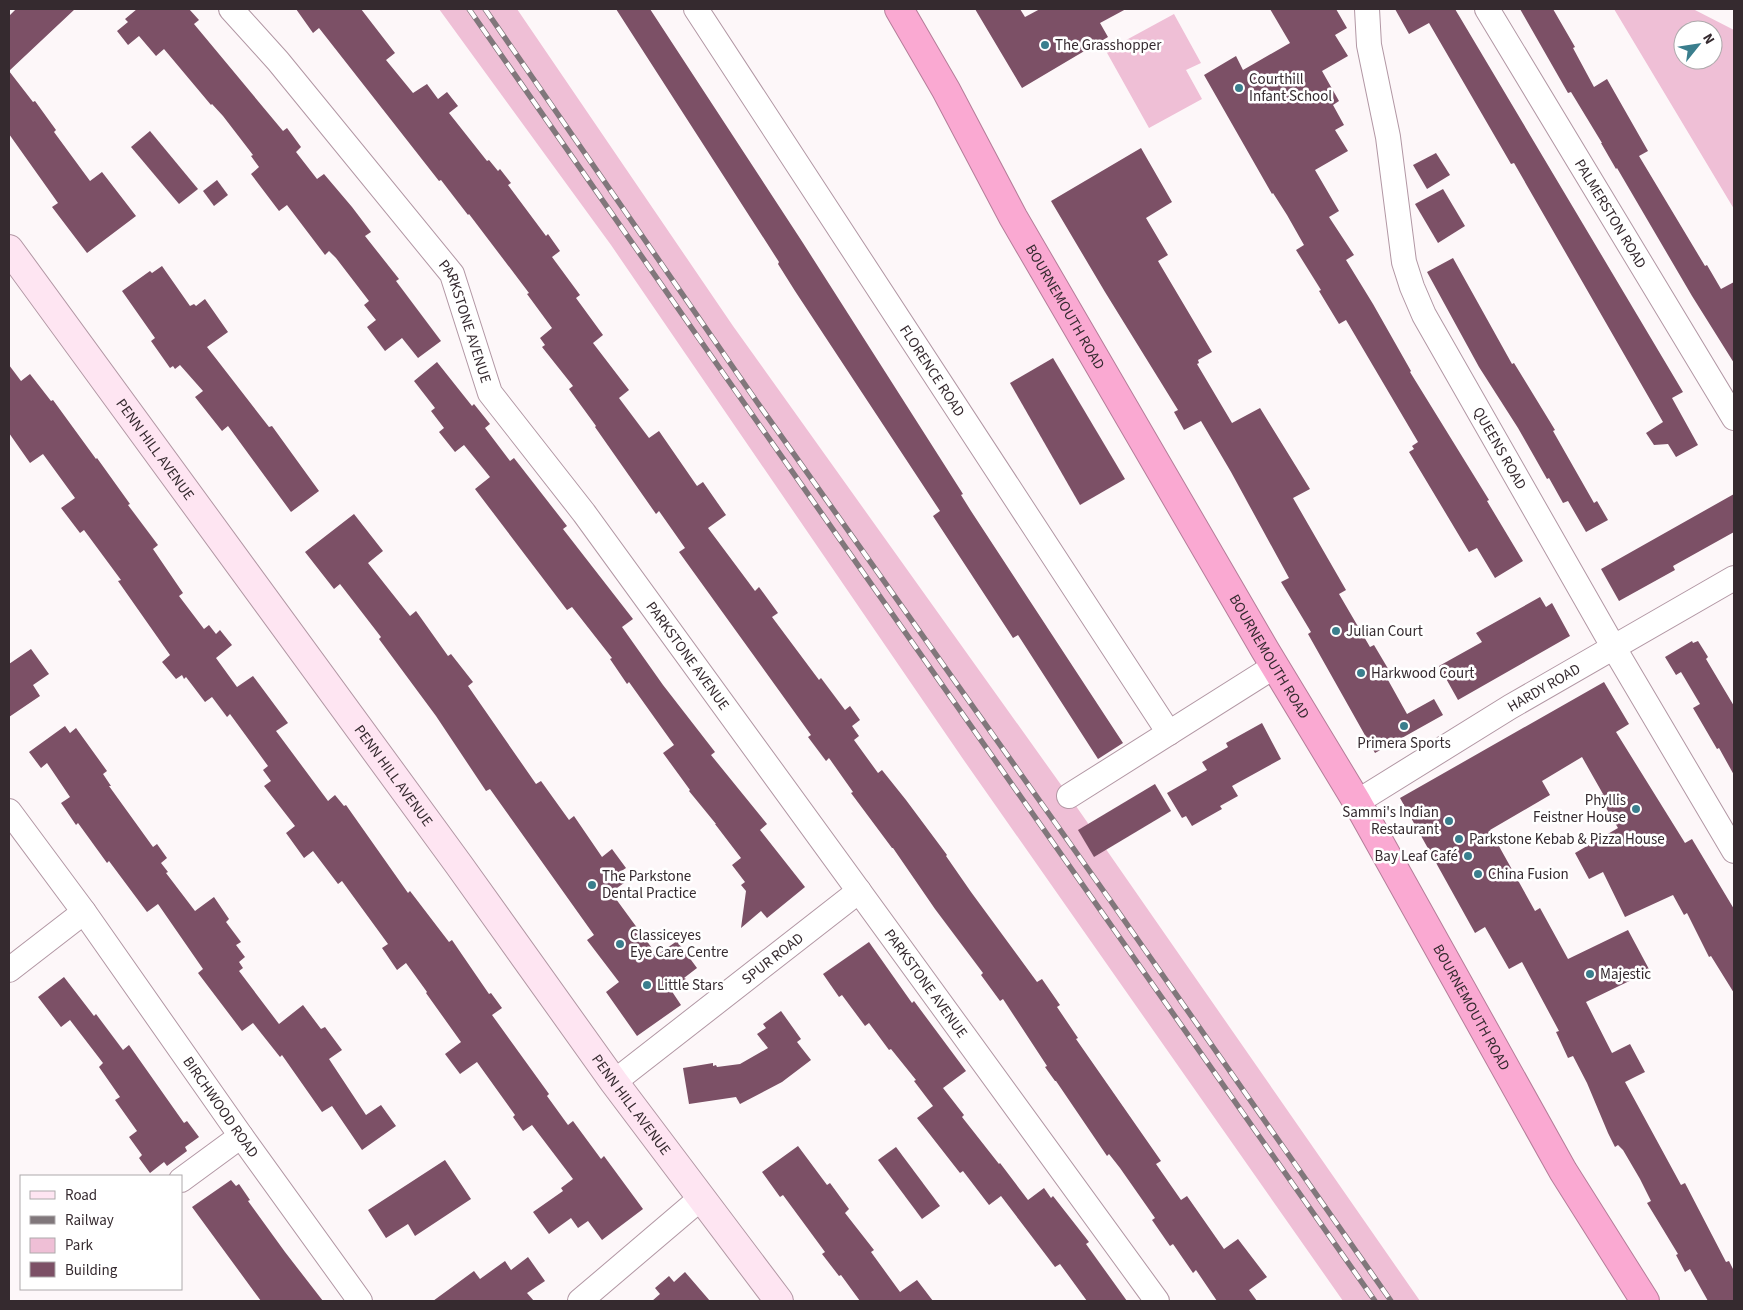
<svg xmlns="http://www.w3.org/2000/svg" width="1743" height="1310" font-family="'Source Sans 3',sans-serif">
<rect width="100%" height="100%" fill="#fdf7f9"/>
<g fill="#efbfd6" fill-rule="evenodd">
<polygon points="439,9 517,9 733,326 1069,796 1420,1301 1343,1301 963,759 611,245"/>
<path d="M1614,9H1693L1734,30V209ZM1683,30H1713V60H1683Z"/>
<polygon points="1174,14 1201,63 1186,70 1202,99 1149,128 1106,51"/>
</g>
<g fill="#7c5066">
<polygon points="16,9 75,9 9,71 33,102 35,101 56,130 54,132 90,181 102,172 136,216 87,253 52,207 58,203 9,134 9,16"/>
<polygon points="137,9 189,9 199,20 194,24 283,131 287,128 301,147 296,152 317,179 324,174 352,207 371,232 365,236 399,279 396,281 441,341 418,358 402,338 385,351 367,327 376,320 364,305 369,301 336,258 329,251 325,255 287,205 279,211 251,174 259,167 251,156 253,155 223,116 212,104 211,105 164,49 156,56 139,36 128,45 117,31 128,22 125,19"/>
<polygon points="296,9 361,9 395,53 386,60 413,93 427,84 438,99 447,92 458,106 449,113 487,161 489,160 498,171 500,169 511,183 508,185 546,236 548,234 560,251 552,257 580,295 576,298 603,335 593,343 629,390 619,398 649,438 659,431 697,486 703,482 726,515 708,528 755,591 759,587 778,613 772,617 819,680 821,678 845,710 850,706 860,720 852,726 859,736 854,740 878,773 882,770 906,800 947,855 946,856 971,892 1037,982 1042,979 1060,1005 1057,1007 1078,1038 1076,1039 1161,1161 1156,1164 1181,1200 1187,1196 1224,1249 1238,1239 1267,1277 1249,1290 1257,1301 1217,1301 1196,1270 1193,1273 1173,1244 1170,1246 1152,1220 1155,1218 1120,1168 1109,1154 1107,1156 1056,1081 1055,1081 1045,1067 1047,1066 1003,999 1000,1001 981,975 983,973 935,909 893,848 892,848 851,793 853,792 829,758 826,761 808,737 811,735 679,552 685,548 659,511 656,514 595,427 596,426 569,389 573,386 542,347 545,345 540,338 552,328 527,294 529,293 469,214 468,215 441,180 439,181 319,28 313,33"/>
<polygon points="616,9 650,9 803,243 963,494 961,495 971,511 1123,743 1098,759 1018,635 1013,638 933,516 940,511 795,291 778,264 779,262"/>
<polygon points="975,9 1020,9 1025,17 1040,9 1126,9 1100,23 1108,37 1022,88"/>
<polygon points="1270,9 1336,9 1347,28 1335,35 1348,56 1322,71 1339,101 1333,105 1344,125 1335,130 1348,151 1315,170 1339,211 1329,217 1354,255 1346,260 1373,304 1411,371 1410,372 1489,500 1487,501 1523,561 1495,578 1477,548 1469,552 1409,452 1414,449 1412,446 1418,442 1346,320 1339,324 1319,291 1321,290 1296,250 1304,245 1287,215 1273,193 1272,194 1204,75 1236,56 1243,70 1290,43"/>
<polygon points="1395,9 1455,9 1683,392 1672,398 1698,445 1676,457 1668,444 1654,445 1646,433 1663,422 1514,163 1511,164 1429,23 1409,34"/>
<polygon points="1520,9 1553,9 1575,47 1573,48 1594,87 1607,79 1648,151 1639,156 1705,266 1707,265 1721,289 1734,282 1734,363 1692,296 1617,168 1616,169 1601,143 1602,143 1571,92 1568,93"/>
<polygon points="150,131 198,189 179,204 131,147"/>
<polygon points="1141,148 1172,202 1146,218 1168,255 1158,261 1212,352 1198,360 1199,363 1197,364 1232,423 1260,408 1310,489 1293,498 1346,590 1339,594 1370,647 1374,645 1393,677 1388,680 1407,714 1434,699 1443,715 1375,753 1308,634 1311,632 1281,582 1289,578 1231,472 1201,421 1184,430 1174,412 1178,410 1105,292 1051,201"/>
<polygon points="1436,153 1450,175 1427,189 1413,165"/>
<polygon points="217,180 228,195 214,206 203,191"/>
<polygon points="1443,189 1465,226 1438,243 1415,204"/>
<polygon points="1453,258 1512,364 1514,363 1555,430 1553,431 1594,503 1597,501 1608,520 1586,532 1568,501 1563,503 1549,478 1547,479 1518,428 1479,367 1427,272"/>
<polygon points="162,266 190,306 194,304 196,306 205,299 228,332 207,347 269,427 272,426 319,491 291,512 228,426 222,431 195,397 203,391 180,365 175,369 173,366 170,368 151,341 155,338 122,291 150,271 152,273"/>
<polygon points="1053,358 1125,479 1080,505 1010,383"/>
<polygon points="437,362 472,406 474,404 490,424 485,428 510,461 514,458 567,526 563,529 633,619 622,627 663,685 715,752 711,755 767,824 760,830 805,887 767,918 761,911 741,928 746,891 741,885 745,882 732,865 741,858 715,824 716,824 689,791 690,790 663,753 674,745 629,682 627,684 610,659 612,658 572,607 567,610 475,489 490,477 464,445 455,452 439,432 444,428 431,411 435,408 414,381"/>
<polygon points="9,365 21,381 30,374 51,401 53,400 96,459 97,458 130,504 128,505 158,545 153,549 183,593 179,596 204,629 209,625 216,634 220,630 232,645 216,658 237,687 253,676 288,723 276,731 328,801 335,795 344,806 346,805 408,893 410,891 449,942 452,940 489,994 491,993 502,1008 492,1015 549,1094 547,1096 568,1125 573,1121 601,1159 604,1156 643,1209 602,1240 588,1221 578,1228 571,1218 549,1234 533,1212 563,1191 561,1188 573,1179 532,1125 523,1131 513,1117 515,1115 477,1062 460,1074 445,1054 461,1042 426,993 427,992 406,963 397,970 382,948 388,944 342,881 338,884 313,851 304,858 286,833 295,826 264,786 271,781 263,770 268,766 230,714 227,717 212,697 205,702 186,677 184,679 182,675 176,679 162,662 170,655 118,581 121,580 84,530 80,533 61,508 75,498 43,454 30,463 9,433"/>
<polygon points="1734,494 1734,532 1673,566 1675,570 1619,601 1601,569"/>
<polygon points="354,514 383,551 368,563 410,616 416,611 448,656 451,654 473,682 468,686 536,784 541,781 569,820 574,816 602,857 612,849 626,868 617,874 624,883 614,890 619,897 616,899 657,955 677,941 697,968 684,978 686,979 671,990 681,1005 637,1036 606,992 619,982 587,940 594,935 490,789 486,791 436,716 379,639 381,637 340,584 334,589 305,552"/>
<polygon points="1540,597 1546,607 1552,603 1570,636 1458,700 1439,666 1482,642 1476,633"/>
<polygon points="1692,641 1693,643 1698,641 1708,657 1706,659 1734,706 1734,775 1719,748 1717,749 1693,708 1700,704 1681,672 1676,675 1665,657"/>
<polygon points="31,649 49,674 33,685 40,696 9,717 9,664"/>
<polygon points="1604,682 1629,724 1616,732 1685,843 1692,839 1734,909 1734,993 1711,956 1709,957 1687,913 1684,915 1673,895 1625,917 1603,872 1589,879 1575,853 1618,828 1599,796 1603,794 1582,757 1542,781 1550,795 1490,830 1535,911 1540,908 1568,959 1628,930 1650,971 1586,1002 1612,1053 1630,1044 1645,1072 1625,1082 1681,1185 1685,1183 1726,1262 1729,1261 1734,1271 1734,1301 1708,1301 1690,1269 1685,1272 1676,1255 1678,1254 1647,1203 1651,1201 1640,1179 1623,1150 1618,1145 1615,1147 1608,1133 1587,1083 1573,1056 1568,1058 1556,1032 1559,1031 1522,962 1509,969 1485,927 1475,933 1400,798"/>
<polygon points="1262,723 1281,759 1232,786 1238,796 1220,806 1222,809 1192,826 1186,816 1182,818 1167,793 1207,770 1202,762 1228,747 1226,743"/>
<polygon points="65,726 70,733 76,728 107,771 103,774 111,786 109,786 153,847 157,844 167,858 161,863 168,872 166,873 195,911 214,897 229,919 226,922 241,942 236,945 245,957 239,962 243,968 239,971 279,1024 303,1005 321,1029 325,1027 342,1050 329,1059 366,1115 381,1105 396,1126 362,1150 332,1106 322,1112 282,1055 280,1057 253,1023 242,1031 198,973 203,969 158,904 147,912 109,861 107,863 78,823 76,825 61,803 70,797 47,763 41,768 29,752"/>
<polygon points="1155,784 1171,811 1094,857 1078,830"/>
<polygon points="869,942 912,1003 914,1001 966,1071 943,1088 964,1115 962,1117 999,1164 1000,1163 1028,1200 1044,1188 1051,1198 1053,1196 1089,1242 1086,1244 1127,1301 1087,1301 1060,1264 1055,1267 1001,1196 989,1205 963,1171 960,1173 917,1118 933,1106 914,1081 916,1080 891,1049 889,1050 869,1023 865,1026 842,995 839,997 823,974"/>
<polygon points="64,977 94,1016 96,1014 123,1050 129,1045 184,1123 187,1121 199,1137 185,1147 187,1151 167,1166 164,1162 150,1173 139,1158 142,1155 129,1137 137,1131 115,1100 120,1097 99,1067 103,1063 70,1020 61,1027 38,997"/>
<polygon points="781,1011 801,1039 797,1042 811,1060 782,1082 740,1104 736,1097 689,1104 683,1068 713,1063 713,1066 716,1065 717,1067 740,1064 768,1048 757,1034 766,1028 763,1024"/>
<polygon points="798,1146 827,1185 830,1183 849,1209 845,1213 874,1250 871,1252 900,1292 917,1280 933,1301 860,1301 841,1275 839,1276 822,1254 825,1252 783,1195 780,1197 762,1172"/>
<polygon points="896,1147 940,1206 922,1219 878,1160"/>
<polygon points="445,1160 471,1199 415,1236 408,1224 386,1238 368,1210"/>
<polygon points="231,1180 236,1186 239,1184 250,1200 248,1201 285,1252 323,1301 261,1301 192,1207"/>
<polygon points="528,1257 545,1281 527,1293 534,1301 433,1301 474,1271 480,1279 505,1261 511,1270"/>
<polygon points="685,1272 710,1301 652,1301 660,1294 655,1288 669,1276 674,1282"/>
</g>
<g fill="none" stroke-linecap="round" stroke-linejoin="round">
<defs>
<g id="street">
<path id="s1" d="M231,9L278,61L452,274L490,393L584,513L1157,1301"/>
<path id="s2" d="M696,9L1169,733"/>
<path id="s3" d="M1367,9L1369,45L1388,137L1404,262L1412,287L1424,315L1614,648L1734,851"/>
<path id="s4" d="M1487,9L1734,418"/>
<polyline points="1069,796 1275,666"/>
<path id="s5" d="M1357,802L1510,707L1734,578"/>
<path id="s6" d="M9,811L84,912L241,1136L360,1301"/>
<polyline points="9,970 84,912"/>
<path id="s7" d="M614,1082L859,891"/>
<polyline points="181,1180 241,1136"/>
<polyline points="580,1301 701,1198"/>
</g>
<g id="secondary">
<path id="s8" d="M9,249L459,865L614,1082L779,1301"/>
</g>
<g id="highway">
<path id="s9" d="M899,9L946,90L1013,217L1265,650L1357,802L1563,1171L1645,1301"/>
</g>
</defs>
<use href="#street" stroke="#b297a4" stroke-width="26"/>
<use href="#secondary" stroke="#b297a4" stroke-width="30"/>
<use href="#highway" stroke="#b57d99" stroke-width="30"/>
<use href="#street" stroke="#fff" stroke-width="24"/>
<use href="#secondary" stroke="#fee5f2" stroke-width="28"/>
<use href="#highway" stroke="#faa9d2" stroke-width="28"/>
<defs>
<g id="rail">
<polyline points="469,9 737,393 1375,1301"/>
<polyline points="485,9 757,402 1110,900 1391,1301"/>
</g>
</defs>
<use href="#rail" stroke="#80777b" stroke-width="5.5"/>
<use href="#rail" stroke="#fff" stroke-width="4" stroke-dasharray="11" stroke-linecap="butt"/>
</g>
<g fill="#3a7e8d" stroke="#fff" stroke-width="2">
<circle cx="1045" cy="45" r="5"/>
<circle cx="1239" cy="88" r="5"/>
<circle cx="1336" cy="631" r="5"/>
<circle cx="1361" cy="673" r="5"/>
<circle cx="1404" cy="726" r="5"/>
<circle cx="1636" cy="809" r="5"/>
<circle cx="1449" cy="821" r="5"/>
<circle cx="1459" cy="839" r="5"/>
<circle cx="1468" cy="856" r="5"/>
<circle cx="1478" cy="874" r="5"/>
<circle cx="592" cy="885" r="5"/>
<circle cx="620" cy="944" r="5"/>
<circle cx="1590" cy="974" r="5"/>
<circle cx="647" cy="985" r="5"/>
</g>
<g text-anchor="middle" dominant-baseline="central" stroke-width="5" stroke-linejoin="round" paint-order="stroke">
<g font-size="15" fill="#352a2f" stroke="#fff" text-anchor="start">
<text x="1055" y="45">The Grasshopper</text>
<text x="1249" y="79">Courthill<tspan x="1249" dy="17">Infant School</tspan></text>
<text x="1346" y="631">Julian Court</text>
<text x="1371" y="673">Harkwood Court</text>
<text x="1404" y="743" text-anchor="middle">Primera Sports</text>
<text x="1626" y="800" text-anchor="end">Phyllis<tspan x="1626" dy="17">Feistner House</tspan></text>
<text x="1439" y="812" text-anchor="end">Sammi's Indian<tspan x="1439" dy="17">Restaurant</tspan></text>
<text x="1469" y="839">Parkstone Kebab &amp; Pizza House</text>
<text x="1458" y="856" text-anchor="end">Bay Leaf Café</text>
<text x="1488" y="874">China Fusion</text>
<text x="602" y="876">The Parkstone<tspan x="602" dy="17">Dental Practice</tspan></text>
<text x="630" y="935">Classiceyes<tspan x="630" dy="17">Eye Care Centre</tspan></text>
<text x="1600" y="974">Majestic</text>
<text x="657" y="985">Little Stars</text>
</g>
<g font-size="15" fill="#352a2f" stroke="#fff">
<text stroke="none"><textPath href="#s4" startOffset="239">PALMERSTON ROAD</textPath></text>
<text stroke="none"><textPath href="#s9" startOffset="341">BOURNEMOUTH ROAD</textPath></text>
<text stroke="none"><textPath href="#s1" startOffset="394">PARKSTONE AVENUE</textPath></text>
<text stroke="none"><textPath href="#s2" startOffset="432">FLORENCE ROAD</textPath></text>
<text stroke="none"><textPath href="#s8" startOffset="248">PENN HILL AVENUE</textPath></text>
<text stroke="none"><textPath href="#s3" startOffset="466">QUEENS ROAD</textPath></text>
<text stroke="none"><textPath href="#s1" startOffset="799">PARKSTONE AVENUE</textPath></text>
<text stroke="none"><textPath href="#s9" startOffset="746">BOURNEMOUTH ROAD</textPath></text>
<text stroke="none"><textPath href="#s5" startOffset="219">HARDY ROAD</textPath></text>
<text stroke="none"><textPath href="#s8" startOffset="652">PENN HILL AVENUE</textPath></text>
<text stroke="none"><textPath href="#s7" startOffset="201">SPUR ROAD</textPath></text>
<text stroke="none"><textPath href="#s1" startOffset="1204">PARKSTONE AVENUE</textPath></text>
<text stroke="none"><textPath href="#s9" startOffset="1151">BOURNEMOUTH ROAD</textPath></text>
<text stroke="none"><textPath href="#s8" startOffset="1058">PENN HILL AVENUE</textPath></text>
<text stroke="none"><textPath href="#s6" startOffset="364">BIRCHWOOD ROAD</textPath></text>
</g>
</g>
<rect width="1743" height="1310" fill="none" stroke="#352a2f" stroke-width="20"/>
<rect x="20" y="1175" width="162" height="115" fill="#ffffff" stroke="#aeaaac"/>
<rect x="30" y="1191" width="25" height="8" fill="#fee5f2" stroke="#aeaaac"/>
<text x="65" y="1200" font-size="15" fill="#352a2f">Road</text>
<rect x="30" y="1216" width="25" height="8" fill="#80777b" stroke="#aeaaac"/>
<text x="65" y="1225" font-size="15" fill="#352a2f">Railway</text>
<rect x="30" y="1238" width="25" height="15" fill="#efbfd6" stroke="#aeaaac"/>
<text x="65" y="1250" font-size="15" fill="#352a2f">Park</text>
<rect x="30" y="1262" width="25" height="15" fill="#7c5066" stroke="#aeaaac"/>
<text x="65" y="1275" font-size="15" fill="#352a2f">Building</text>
<g transform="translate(1698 45) rotate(60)"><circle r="24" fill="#ffffff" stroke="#aeaaac"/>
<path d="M0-4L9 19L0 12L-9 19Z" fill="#3a7e8d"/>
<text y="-8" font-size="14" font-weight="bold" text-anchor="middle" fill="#352a2f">N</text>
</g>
</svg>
